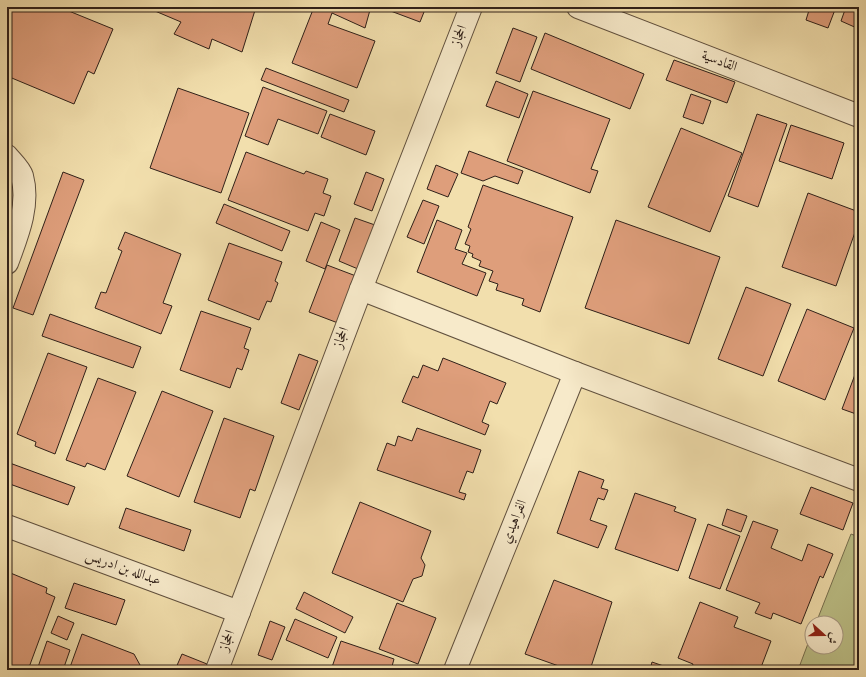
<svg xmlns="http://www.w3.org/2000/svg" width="866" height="677" font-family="'Sorts Mill Goudy',Amiri,serif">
<rect width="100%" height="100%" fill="#f2dfad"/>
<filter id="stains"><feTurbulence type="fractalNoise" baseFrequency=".005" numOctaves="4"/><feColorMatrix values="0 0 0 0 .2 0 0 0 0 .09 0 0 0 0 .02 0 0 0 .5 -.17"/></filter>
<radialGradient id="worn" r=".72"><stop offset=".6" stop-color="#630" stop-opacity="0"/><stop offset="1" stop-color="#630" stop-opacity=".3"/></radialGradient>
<polygon fill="#bdc188" stroke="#767050" points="851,534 859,537 859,670 798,670 812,633 812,647 836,647 836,623 816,623"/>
<g fill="#de9e7b" stroke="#2f2019">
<polygon points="12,7 59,7 113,29 94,74 88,71 74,104 7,76 7,41 10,35 7,34 7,18"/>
<polygon points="119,7 129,7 127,11"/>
<polygon points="156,7 256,7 242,52 212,39 209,49 174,34 181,22 155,11"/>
<polygon points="314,7 363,7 370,10 365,28 332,13 328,24 375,41 357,88 292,63"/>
<polygon points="380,7 426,7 420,22"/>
<polygon points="810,7 836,7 828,28 806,20"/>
<polygon points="846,7 859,7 859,29 841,21"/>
<polygon points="513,28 537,37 520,82 496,73"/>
<polygon points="545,33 644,74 630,109 531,69"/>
<polygon points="674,60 735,82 727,103 666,80"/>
<polygon points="266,68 349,100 344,112 261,80"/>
<polygon points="496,81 528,94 519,118 486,106"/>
<polygon points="263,87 327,111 318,134 278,119 268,145 245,136"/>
<polygon points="178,88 249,113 221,193 150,168"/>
<polygon points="533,91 610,119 591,169 598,171 590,193 507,161"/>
<polygon points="691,94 711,101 703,124 683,117"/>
<polygon points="330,114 375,131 366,155 321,137"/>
<polygon points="757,114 787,124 758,207 728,196"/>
<polygon points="791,125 844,143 832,179 779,161"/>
<polygon points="681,128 742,153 710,232 648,207"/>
<polygon points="469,151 523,171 518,184 495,176 483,181 461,173"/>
<polygon points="246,152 304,174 306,171 328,179 323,193 331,196 324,216 315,213 308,231 228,200"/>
<polygon points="436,165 458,174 448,197 427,189"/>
<polygon points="63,172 84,180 33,315 13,308"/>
<polygon points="366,172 384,179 372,211 354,204"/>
<polygon points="483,185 573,217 540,312 522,305 524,299 496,290 498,284 489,281 493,271 479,266 481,261 472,257 473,254 468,252 470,246 465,244 471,229 468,227"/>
<polygon points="808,193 859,212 859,221 836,286 782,267"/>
<polygon points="423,200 439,206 424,244 407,237"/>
<polygon points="224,204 290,231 282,251 216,223"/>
<polygon points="355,218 375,225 358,269 339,261"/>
<polygon points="437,220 462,230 455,249 467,253 462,264 486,273 477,296 417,272"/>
<polygon points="616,220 720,257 689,344 585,308"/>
<polygon points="321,222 340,230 325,269 306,261"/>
<polygon points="125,232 181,254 163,303 172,306 161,334 95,308 101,292 106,293 122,251 118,249"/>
<polygon points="229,243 282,262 275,281 278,283 271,302 267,301 259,320 208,300"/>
<polygon points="327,265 356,276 338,323 309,312"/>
<polygon points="746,287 791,304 763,376 718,359"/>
<polygon points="807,309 854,328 825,400 778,381"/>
<polygon points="201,311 251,328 244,348 249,350 242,370 237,368 230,388 180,370"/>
<polygon points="50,314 141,347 133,368 42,336"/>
<polygon points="48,353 87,367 55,454 35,446 36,442 17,434"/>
<polygon points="299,354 318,361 299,410 281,403"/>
<polygon points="443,358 506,383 497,404 490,401 482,422 489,425 485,435 402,402 413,376 418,378 423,365 438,371"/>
<polygon points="859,364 859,415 842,409"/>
<polygon points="98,378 136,392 105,470 87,463 85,467 66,460"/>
<polygon points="162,391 213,411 179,497 127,476"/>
<polygon points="224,418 274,436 255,491 250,489 240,518 194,502"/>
<polygon points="417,428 481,450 473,473 467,471 459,492 466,494 464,500 377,470 387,443 395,446 398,436 412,441"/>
<polygon points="7,462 75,487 68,505 7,483"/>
<polygon points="579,471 604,480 601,488 608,490 604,500 598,498 590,520 607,526 598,548 557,533"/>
<polygon points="811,487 853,503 843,530 800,514"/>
<polygon points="635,493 676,507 674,511 696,519 678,571 615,549"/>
<polygon points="360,502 431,531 421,558 425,565 422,576 413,579 403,602 332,573"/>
<polygon points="126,508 191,530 184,551 119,528"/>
<polygon points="727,509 747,516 741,532 722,525"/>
<polygon points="753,521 778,530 771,548 802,561 808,544 833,554 823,578 820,576 801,624 773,613 771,619 755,613 760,603 726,590"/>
<polygon points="708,524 740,536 720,589 689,578"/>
<polygon points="8,572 47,588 46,593 55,597 28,670 7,670 7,575"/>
<polygon points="554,580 612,602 590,670 570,670 525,654"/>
<polygon points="74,583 125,600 116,625 65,608"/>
<polygon points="304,592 353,617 345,633 296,609"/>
<polygon points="700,602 738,617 734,627 771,641 760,670 691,670 693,664 678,658"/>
<polygon points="397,603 436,618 418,664 379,649"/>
<polygon points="58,616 74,623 67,640 51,633"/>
<polygon points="295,619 337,637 328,658 286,640"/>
<polygon points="270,621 285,627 272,660 258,655"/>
<polygon points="82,634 134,654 140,665 138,670 69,670"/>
<polygon points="47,641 70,650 63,670 37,670"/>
<polygon points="341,641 394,659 391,670 331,670"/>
<polygon points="182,654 207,664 205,670 175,670"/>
<polygon points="652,662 675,670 650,670"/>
<polygon points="309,666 321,670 307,670"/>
</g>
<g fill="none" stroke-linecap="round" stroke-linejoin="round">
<defs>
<g id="minor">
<polyline points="578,7 859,116"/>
<path d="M7,156C11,161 20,169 22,176C30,205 17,236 7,263"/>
<polyline points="361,289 575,373 859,480"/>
<polyline points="7,526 239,612"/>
<polyline points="217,670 361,289 471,7"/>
<polyline points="455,670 575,373"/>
</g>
</defs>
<use href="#minor" stroke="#60503e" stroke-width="24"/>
<use href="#minor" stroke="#f7eaca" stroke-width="22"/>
</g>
<g text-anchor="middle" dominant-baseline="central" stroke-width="3.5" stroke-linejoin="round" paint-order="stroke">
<g font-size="14" fill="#2f2019" stroke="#f7eaca">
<text transform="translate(460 36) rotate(-69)">الحجاز</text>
<text transform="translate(719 62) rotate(21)">القادسية</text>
<text transform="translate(342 338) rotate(-69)">الحجاز</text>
<text transform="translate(515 522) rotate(-68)">الفراهيدي</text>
<text transform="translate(123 569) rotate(20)">عبدالله بن ادريس</text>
<text transform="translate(228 641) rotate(-69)">الحجاز</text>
</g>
</g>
<rect width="866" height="677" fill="none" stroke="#f2dfad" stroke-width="24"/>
<rect x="8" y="8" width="850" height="661" fill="none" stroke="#2f2019" stroke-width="2"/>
<rect x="12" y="12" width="842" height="653" fill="none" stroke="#2f2019"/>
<g transform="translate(824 635) rotate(111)"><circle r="19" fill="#f7eaca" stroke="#a79983"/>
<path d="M0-3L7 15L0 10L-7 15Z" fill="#8f2418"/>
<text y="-6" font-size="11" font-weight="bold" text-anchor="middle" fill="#2f2019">ش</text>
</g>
<rect width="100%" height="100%" filter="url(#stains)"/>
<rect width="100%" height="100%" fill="url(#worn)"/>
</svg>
